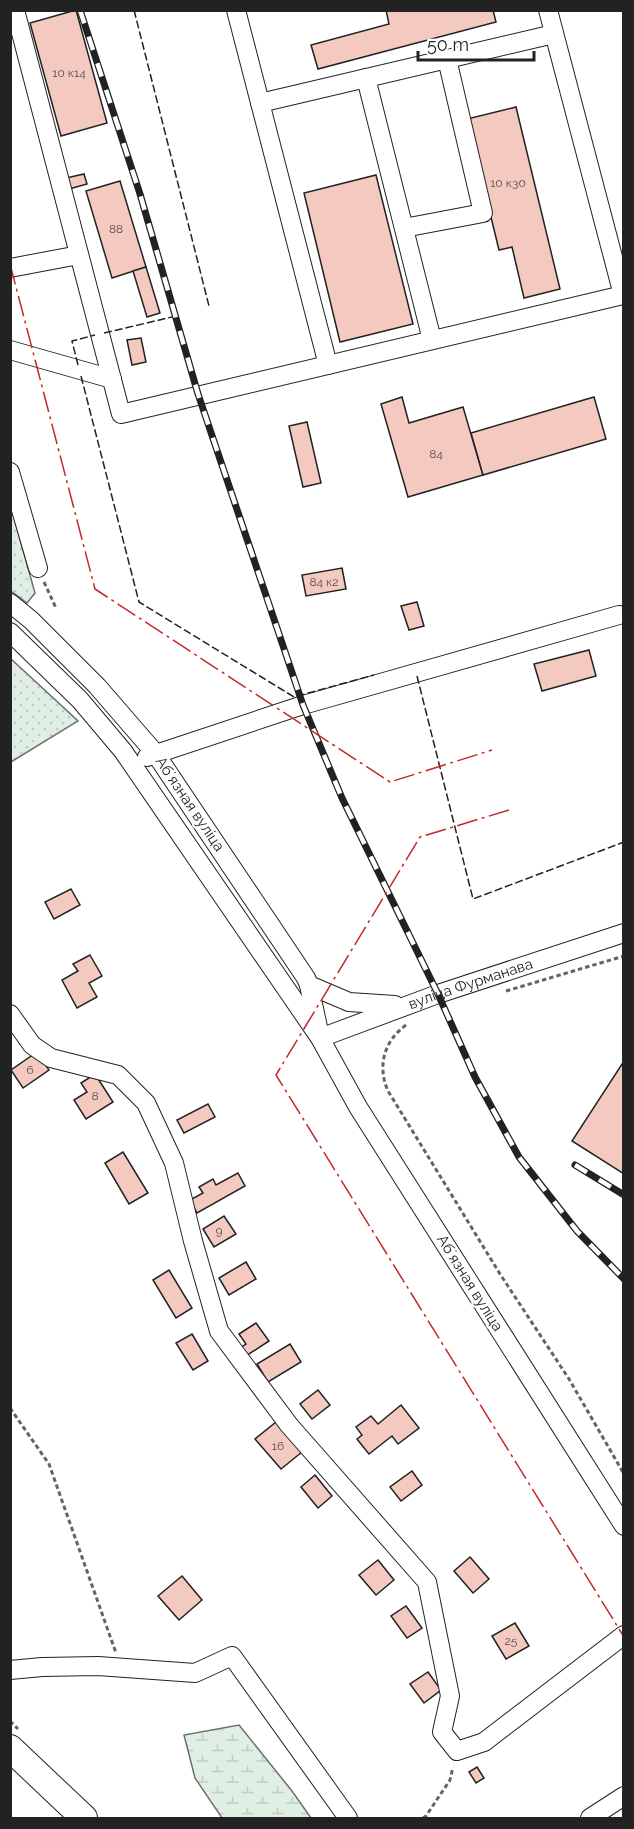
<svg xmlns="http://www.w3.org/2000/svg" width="634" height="1829" font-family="Raleway,sans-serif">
<defs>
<pattern id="grass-dots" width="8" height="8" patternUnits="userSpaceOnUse" patternTransform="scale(1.5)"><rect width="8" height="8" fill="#e0efe3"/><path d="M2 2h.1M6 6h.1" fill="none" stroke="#c0cdc2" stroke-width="1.8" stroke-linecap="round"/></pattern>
<pattern id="wetland-marsh" width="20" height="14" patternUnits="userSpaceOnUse" patternTransform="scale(1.5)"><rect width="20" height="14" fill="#e0efe3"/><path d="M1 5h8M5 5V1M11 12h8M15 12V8" fill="none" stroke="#c0cdc2"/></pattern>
</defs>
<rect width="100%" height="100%" fill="#fff"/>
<g fill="url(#grass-dots)" stroke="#6f6f6f" stroke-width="1.5">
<polygon points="11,507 35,593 27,603 11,591"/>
<polygon points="10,658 78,721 11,762 10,762"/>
</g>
<polygon fill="url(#wetland-marsh)" stroke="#6f6f6f" stroke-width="1.5" points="239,1725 292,1791 311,1818 222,1818 195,1778 184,1735"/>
<g fill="#f3c9c0" stroke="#222" stroke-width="1.5">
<polygon points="76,10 107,123 61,136 30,23"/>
<polygon points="386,10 493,10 496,22 318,69 311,45 389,24"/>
<polygon points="516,107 560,289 524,298 512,247 499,250 467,119"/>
<polygon points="84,174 87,184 69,189 66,178"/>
<polygon points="376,175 413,324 340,342 304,193"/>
<polygon points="120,181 146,267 112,278 86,191"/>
<polygon points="146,267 160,313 147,317 133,271"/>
<polygon points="141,338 146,362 132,365 127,340"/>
<polygon points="402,397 409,423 463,407 483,475 408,497 381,404"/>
<polygon points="594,397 606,439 483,475 471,433"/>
<polygon points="307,422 321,483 303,487 289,426"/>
<polygon points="342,568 346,589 306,596 302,575"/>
<polygon points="417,602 424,626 409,630 401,606"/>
<polygon points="589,650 596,676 542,691 534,664"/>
<polygon points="71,889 80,905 54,919 45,902"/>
<polygon points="90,955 102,976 89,983 97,997 77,1008 62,980 78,971 73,964"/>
<polygon points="37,1052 49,1070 23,1088 11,1070"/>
<polygon points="624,1061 624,1174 572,1141"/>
<polygon points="95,1074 113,1102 86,1119 74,1100 87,1092 81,1083"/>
<polygon points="208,1104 215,1117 184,1133 177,1120"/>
<polygon points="123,1152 148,1193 129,1204 105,1163"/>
<polygon points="238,1173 245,1186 197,1213 190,1200 203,1193 199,1187 213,1179 216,1185"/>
<polygon points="224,1216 236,1234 214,1247 203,1229"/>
<polygon points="246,1262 256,1279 229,1295 219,1278"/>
<polygon points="169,1270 192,1308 176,1318 153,1280"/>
<polygon points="256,1323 269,1341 246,1356 240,1348 246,1344 239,1334"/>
<polygon points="192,1334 208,1361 193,1370 176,1343"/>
<polygon points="290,1344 301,1362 268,1382 257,1364"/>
<polygon points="318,1390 330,1405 312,1419 300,1404"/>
<polygon points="401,1405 419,1428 398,1444 392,1436 369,1454 357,1439 362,1435 356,1427 371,1416 378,1424"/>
<polygon points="276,1422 302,1452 281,1469 255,1439"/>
<polygon points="412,1471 422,1485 401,1501 390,1487"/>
<polygon points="315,1475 332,1496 318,1508 301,1487"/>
<polygon points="470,1557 489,1579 473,1593 454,1571"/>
<polygon points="378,1560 394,1580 376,1595 359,1575"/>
<polygon points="182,1576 202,1600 179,1620 158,1596"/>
<polygon points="406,1606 422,1628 407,1638 391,1616"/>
<polygon points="515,1623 529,1646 506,1659 492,1636"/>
<polygon points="428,1672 441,1690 424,1703 410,1684"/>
<polygon points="477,1767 484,1778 476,1783 469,1772"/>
</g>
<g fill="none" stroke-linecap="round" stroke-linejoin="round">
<defs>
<g id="minor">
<polyline points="15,10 121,414 623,295 548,10"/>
<polyline points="236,10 328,365"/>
<polyline points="366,78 432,340"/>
<polyline points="260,103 554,34"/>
<polyline points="404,228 483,213 447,59"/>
<polyline points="10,268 79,255"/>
<polyline points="10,350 112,379"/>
<polyline points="10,472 38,568"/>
<polyline points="10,603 31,620 97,686 155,753 306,978 309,985 319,1032"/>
<polyline points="10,632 80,700 123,751 320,1038 358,1107 624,1526"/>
<polyline points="147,757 303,705 619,615"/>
<polyline points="309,985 349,1002 395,1005"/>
<polyline points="10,1014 32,1045 51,1058 118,1075 146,1103 174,1163 193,1241 219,1331 289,1425 427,1582 450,1696 442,1732 457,1751 484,1742 624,1635"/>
<path id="s1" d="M320,1038L438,994L624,933"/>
<polyline points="10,1670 42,1667 98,1666 195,1673 232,1656 348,1818"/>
<polyline points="590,1818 624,1796"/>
</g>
<polyline id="highway" points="10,1748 84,1818"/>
</defs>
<use href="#minor" stroke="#222" stroke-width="20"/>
<use href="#highway" stroke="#222" stroke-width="28"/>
<g stroke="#646464" stroke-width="3" stroke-dasharray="4.5 3" stroke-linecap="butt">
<polyline points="44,582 56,608"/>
<polyline points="506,991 624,956"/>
<path d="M406,1025C384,1041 377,1066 388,1091L500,1274L569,1379L624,1474"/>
<polyline points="10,1408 49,1464 116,1653"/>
<polyline points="10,1721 18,1729"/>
<polyline points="423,1818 426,1816 450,1780 453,1767"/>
</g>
<use href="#minor" stroke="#fff" stroke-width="18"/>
<use href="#highway" stroke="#fff" stroke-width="26"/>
<defs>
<g id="rail">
<polyline points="80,10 140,194 198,394 303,705 342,798 438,994 475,1077 519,1157 577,1231 624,1279"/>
<polyline points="575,1165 624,1195"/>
</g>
</defs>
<use href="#rail" stroke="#222" stroke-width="7"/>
<use href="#rail" stroke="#fff" stroke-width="4.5" stroke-dasharray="14" stroke-linecap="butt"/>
<g stroke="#222" stroke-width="1.5" stroke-dasharray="8 3" stroke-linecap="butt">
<polyline points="134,10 209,306"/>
<polyline points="104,333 172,317"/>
<polyline points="78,365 72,341 95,335"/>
<polyline points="81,376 139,602 294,697 374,675"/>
<polyline points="417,676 473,899 624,842"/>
</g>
<g stroke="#c62828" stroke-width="1.5" stroke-dasharray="21 4.5 3 4.5" stroke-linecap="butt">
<polyline points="10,264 95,589 390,782 492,750"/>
<polyline points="509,810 420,837 276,1075 624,1637"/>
</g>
</g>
<g text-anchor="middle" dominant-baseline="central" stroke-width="4.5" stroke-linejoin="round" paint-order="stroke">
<g font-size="12" fill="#564c4a">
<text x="69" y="73">10 к14</text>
<text x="508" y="183">10 к30</text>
<text x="116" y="229">88</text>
<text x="436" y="454">84</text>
<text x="324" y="582">84 к2</text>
<text x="30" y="1070">6</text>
<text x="95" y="1096">8</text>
<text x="219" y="1231">9</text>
<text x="278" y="1446">16</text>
<text x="511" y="1641">25</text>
</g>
<g font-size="15" fill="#222" stroke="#fff">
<text transform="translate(190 804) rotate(56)">Абʼязная вуліца</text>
<text stroke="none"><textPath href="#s1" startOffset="160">вуліца Фурманава</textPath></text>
<text transform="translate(470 1283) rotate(58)">Абʼязная вуліца</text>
</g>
</g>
<rect width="634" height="1829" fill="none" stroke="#222222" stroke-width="24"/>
<path d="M418 51v9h116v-9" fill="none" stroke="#222222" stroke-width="3"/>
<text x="427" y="51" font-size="18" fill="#222222" stroke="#ffffff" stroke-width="4.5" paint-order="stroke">50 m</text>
</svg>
